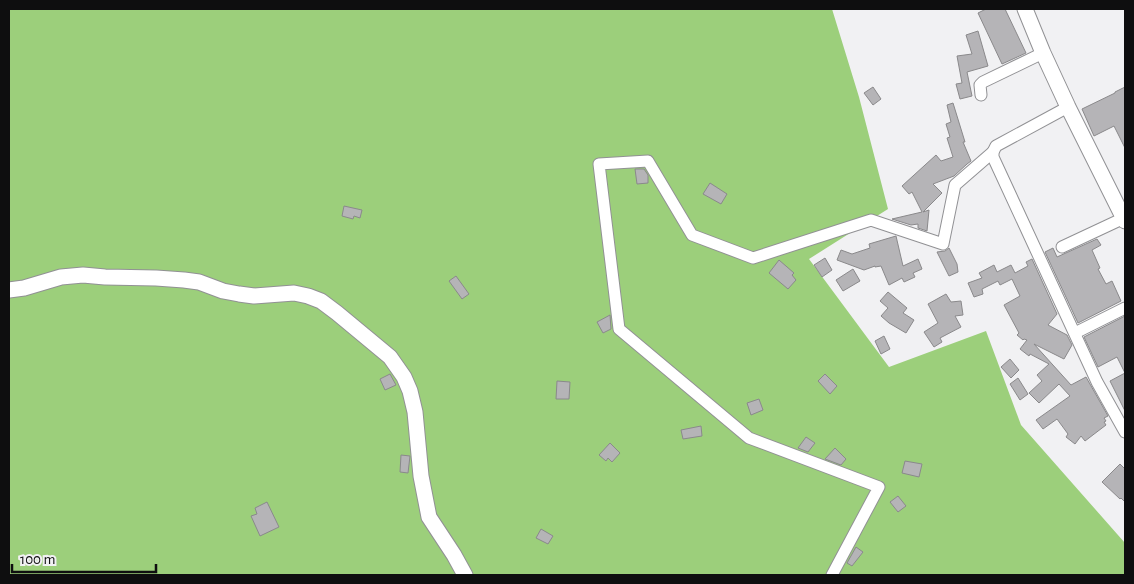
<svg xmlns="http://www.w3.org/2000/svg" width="1134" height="584" font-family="'Alegreya Sans',sans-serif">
<rect width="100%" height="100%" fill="#f1f1f3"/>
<polygon fill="#9ccf7b" points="9,9 832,9 859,97 888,209 809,259 889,367 986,331 1021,425 1125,543 1125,575 9,575"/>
<g fill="#b5b4b7" stroke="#8a898b">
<polygon points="986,9 1005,9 1026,53 1002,64 978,13"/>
<polygon points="978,31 988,66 967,72 972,96 960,99 956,84 962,83 957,56 972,54 966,35"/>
<polygon points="873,87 881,99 873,105 864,93"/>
<polygon points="1125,87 1125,148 1114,126 1094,136 1082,109 1115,93 1115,92"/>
<polygon points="953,103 965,142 963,142 971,161 967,164 954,176 933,184 942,193 923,212 929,210 927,231 918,228 918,224 911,225 892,219 922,212 912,192 909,194 902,186 936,155 941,161 953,157 947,138 950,137 946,124 951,122 947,105"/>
<polygon points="635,169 644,169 648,175 648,183 637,184"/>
<polygon points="710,183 727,194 721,204 703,194"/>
<polygon points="344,206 362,210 360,218 354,216 353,219 342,216"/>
<polygon points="896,236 903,266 918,259 922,269 913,273 915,277 904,282 902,278 889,285 881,266 875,267 875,266 864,270 837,260 841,250 852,254 870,248 869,244"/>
<polygon points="1097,239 1101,245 1092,250 1100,268 1098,269 1106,284 1112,281 1121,301 1078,323 1045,252 1053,248 1057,257"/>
<polygon points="949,248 957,264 958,272 949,276 937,252 945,251"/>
<polygon points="825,258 832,270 822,277 814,265"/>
<polygon points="1032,259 1057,314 1048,325 1067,335 1072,345 1064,359 1034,344 1071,385 1086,377 1108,416 1104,418 1106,421 1104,422 1106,425 1085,441 1081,436 1075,444 1066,437 1068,434 1057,419 1043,429 1036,420 1070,396 1059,384 1039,403 1029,393 1042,381 1037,375 1049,364 1030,354 1029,356 1020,349 1027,340 1024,339 1023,340 1017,335 1019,333 1004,305 1020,296 1012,279 1000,285 998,281 982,289 983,294 974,297 968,283 982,278 979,273 994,265 997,272 1011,265 1015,273 1028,266 1026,262"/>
<polygon points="779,260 794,273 792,275 796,280 788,289 769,273"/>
<polygon points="853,269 860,281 843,291 836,280"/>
<polygon points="456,276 469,294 462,299 449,281"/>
<polygon points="888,292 907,308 903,313 914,320 906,333 889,323 881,316 888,308 880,301"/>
<polygon points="946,294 951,302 961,301 963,315 955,316 961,327 940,338 942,342 934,347 924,332 938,323 928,304"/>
<polygon points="610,315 611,329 603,333 597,322"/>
<polygon points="1125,316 1125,373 1117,357 1098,367 1084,337"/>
<polygon points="884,336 890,349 881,354 875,341"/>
<polygon points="1010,359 1019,370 1011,378 1001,367"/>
<polygon points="1125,373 1125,411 1110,381"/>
<polygon points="390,374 396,385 385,390 380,379"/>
<polygon points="825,374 837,386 830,394 818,381"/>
<polygon points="1018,378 1028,394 1020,400 1010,384"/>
<polygon points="557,381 570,382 569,399 556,399"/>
<polygon points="759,399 763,410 751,415 747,403"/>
<polygon points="701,426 702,436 683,439 681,430"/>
<polygon points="806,437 815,443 808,452 798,448"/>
<polygon points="610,443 620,453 612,462 608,458 606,461 599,455"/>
<polygon points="835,448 846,459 841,465 825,459"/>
<polygon points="401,455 410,456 408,473 400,472"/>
<polygon points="905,461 922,464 919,477 902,473"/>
<polygon points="1120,464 1125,469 1125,502 1121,498 1120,499 1102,482"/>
<polygon points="898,496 906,506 898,512 890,502"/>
<polygon points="267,502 279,527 260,536 251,516 257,514 255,508"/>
<polygon points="541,529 553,536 548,544 536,538"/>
<polygon points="856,547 863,552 852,566 847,563"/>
</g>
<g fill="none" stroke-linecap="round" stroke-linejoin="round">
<defs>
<g id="street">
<polyline points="981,95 980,85 983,82 1043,53"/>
<polyline points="1068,107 996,146 993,152 993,157 1097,382 1125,432"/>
<polyline points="1062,247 1124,218"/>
<polyline points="1075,333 1125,308"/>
<polyline points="832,575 879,487 749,438 619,329 599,164 648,161 692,235 753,258 871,220 943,244 955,185 993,152"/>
</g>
<g id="secondary">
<polyline points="1025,9 1043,53 1068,107 1125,221"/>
<polyline points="9,290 24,288 61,277 83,275 105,277 156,278 184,280 199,282 223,291 239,294 254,296 294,293 308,296 321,301 337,313 390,357 404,377 410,391 415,412 421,476 429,517 454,555 465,575"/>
</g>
</defs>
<use href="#street" stroke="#919194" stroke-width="13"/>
<use href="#secondary" stroke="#919194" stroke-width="17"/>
<use href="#street" stroke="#fff" stroke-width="11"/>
<use href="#secondary" stroke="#fff" stroke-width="15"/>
</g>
<rect width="1134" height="584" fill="none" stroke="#0e0e0f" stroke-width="20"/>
<path d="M12 564v8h144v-8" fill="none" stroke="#0e0e0f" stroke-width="2.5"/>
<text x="20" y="564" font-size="15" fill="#0e0e0f" stroke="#f1f1f3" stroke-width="4" paint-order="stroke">100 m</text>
</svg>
